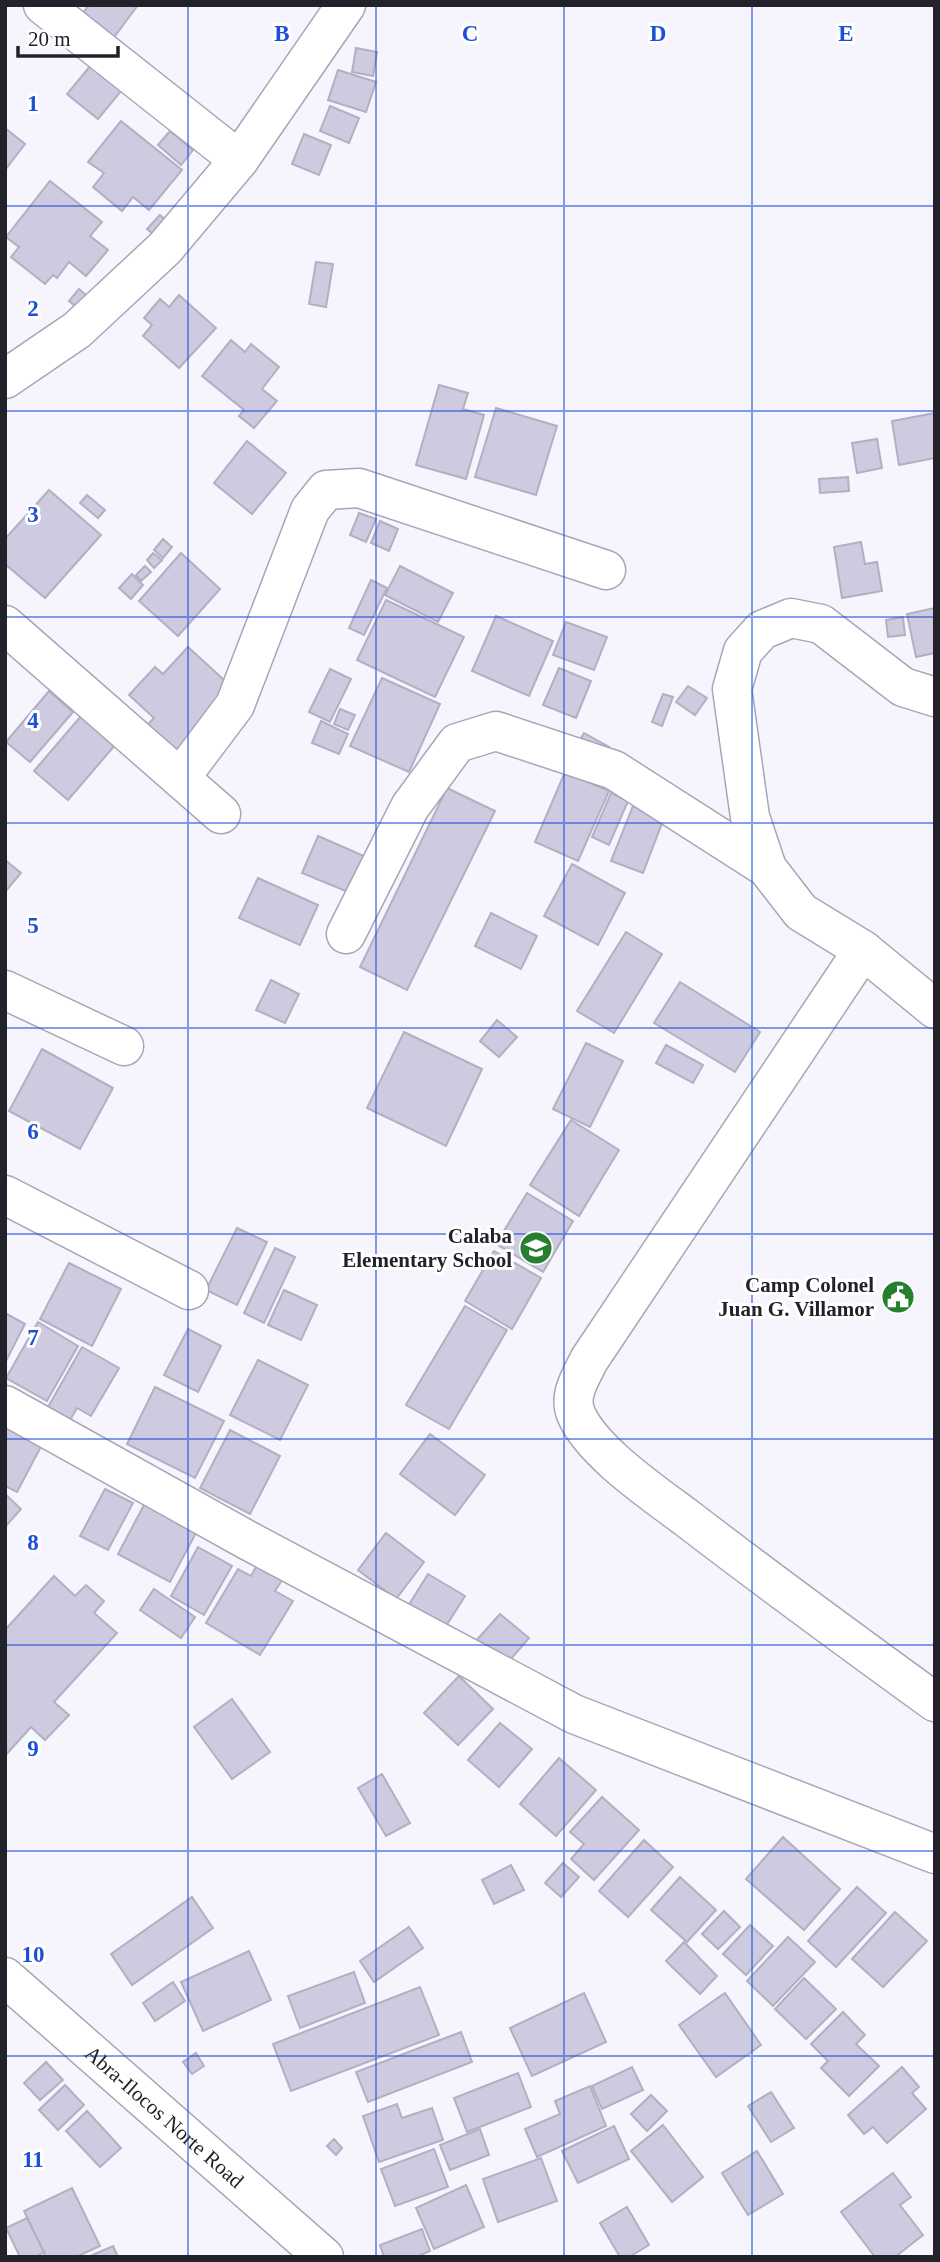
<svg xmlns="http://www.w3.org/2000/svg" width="940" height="2262" font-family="'Times New Roman',serif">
<rect width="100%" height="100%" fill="#f6f5fe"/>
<g fill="#cecadf" stroke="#b3afc3" stroke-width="2">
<polygon points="89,5 138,5 106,48 74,24"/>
<polygon points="356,48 377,52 373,76 352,72"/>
<polygon points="91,65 122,90 98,119 67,94"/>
<polygon points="338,70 376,82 366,112 328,100"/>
<polygon points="330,106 359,118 349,143 320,131"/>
<polygon points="121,121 182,170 149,210 133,197 122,211 93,187 104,173 88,162"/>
<polygon points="5,128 25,144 5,170"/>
<polygon points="170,131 193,150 181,165 158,145"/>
<polygon points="304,134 331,145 319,175 292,164"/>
<polygon points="50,181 102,222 90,236 108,250 86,276 69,262 57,278 53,275 45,284 11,257 19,247 6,237"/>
<polygon points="160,215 174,227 161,241 147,229"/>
<polygon points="316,262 333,264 326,307 309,304"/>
<polygon points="79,289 96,304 86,315 69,301"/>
<polygon points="179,295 216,328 179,368 143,336 152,325 144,318 160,299 169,307"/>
<polygon points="231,340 245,352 251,344 279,367 262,389 277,401 254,428 239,416 244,410 202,376"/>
<polygon points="439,385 468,393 463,409 484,415 466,479 416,465"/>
<polygon points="496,408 557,426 536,495 475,477"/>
<polygon points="935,413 935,458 899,465 892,421"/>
<polygon points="877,439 882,468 857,473 852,443"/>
<polygon points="247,441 286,473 252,514 214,483"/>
<polygon points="848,477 849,491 820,493 819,479"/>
<polygon points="49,490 101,535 45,598 5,564 5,539"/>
<polygon points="87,495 105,510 98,518 80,503"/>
<polygon points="359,513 376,519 366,542 350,535"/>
<polygon points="380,521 398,529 389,551 371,543"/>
<polygon points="163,539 172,547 163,558 154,550"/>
<polygon points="861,542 865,564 877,562 882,591 842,598 834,547"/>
<polygon points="153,553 162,560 154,568 147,560"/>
<polygon points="181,553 220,589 178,636 139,601"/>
<polygon points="145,566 151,572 141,581 136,575"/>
<polygon points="400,566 453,593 438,622 385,595"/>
<polygon points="132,574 143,585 131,599 119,588"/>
<polygon points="371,580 387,588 364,635 349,628"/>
<polygon points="386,600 464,637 435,697 357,660"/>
<polygon points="935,608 935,653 916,657 907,614"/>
<polygon points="496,616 553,641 529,696 472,671"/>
<polygon points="903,617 905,635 888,637 886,620"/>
<polygon points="566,622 607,637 594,670 553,655"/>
<polygon points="188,647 234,689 169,760 140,733 154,718 129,695 155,667 163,674"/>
<polygon points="559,668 591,681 576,718 543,705"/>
<polygon points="330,669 351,679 330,722 309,712"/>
<polygon points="382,678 440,704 409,772 350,746"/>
<polygon points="688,686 707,698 695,715 676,702"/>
<polygon points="49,691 73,712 30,762 6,742"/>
<polygon points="663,694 673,697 662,726 652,722"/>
<polygon points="340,709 355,715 348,730 334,724"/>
<polygon points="82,715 116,744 68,800 34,771"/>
<polygon points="321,721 348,734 339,754 312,743"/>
<polygon points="584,733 609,747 602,759 577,745"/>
<polygon points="565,772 609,791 578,861 535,842"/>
<polygon points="447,788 495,811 407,990 360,967"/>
<polygon points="611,793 628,801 609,845 592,837"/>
<polygon points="633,806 664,818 643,873 611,861"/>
<polygon points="318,836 364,856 348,892 302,873"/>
<polygon points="5,860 21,873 5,892"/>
<polygon points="572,864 625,893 598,945 544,916"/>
<polygon points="258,878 318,905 300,945 239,918"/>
<polygon points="491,913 537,936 521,969 475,946"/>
<polygon points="626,932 662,954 614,1033 577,1011"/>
<polygon points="271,980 299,994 285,1023 256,1010"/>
<polygon points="680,982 760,1032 735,1072 654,1023"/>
<polygon points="497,1020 517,1037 499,1057 480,1041"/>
<polygon points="404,1032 482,1069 446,1146 367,1108"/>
<polygon points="586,1043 623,1061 590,1127 553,1109"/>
<polygon points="666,1045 703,1065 693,1083 656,1063"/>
<polygon points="42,1049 113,1088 80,1149 9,1111"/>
<polygon points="571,1120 619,1150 579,1216 530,1185"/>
<polygon points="527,1193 573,1221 543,1272 496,1244"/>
<polygon points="237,1228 267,1242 237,1305 206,1290"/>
<polygon points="275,1248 295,1257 264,1323 244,1313"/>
<polygon points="494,1251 541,1278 512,1329 465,1301"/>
<polygon points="69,1263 121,1289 92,1346 40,1319"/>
<polygon points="284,1290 317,1305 301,1340 268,1325"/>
<polygon points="465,1306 507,1330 449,1429 406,1405"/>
<polygon points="5,1313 25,1324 5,1363"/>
<polygon points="38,1322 78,1346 47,1401 6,1378"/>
<polygon points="188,1329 221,1346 198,1392 164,1375"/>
<polygon points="82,1347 119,1368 91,1416 77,1408 69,1422 47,1409"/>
<polygon points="258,1360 308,1385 280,1440 230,1415"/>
<polygon points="155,1387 224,1421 195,1478 127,1444"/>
<polygon points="5,1420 44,1441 17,1492 5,1486"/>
<polygon points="230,1430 280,1456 250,1514 200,1488"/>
<polygon points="430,1434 485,1475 455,1515 400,1474"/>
<polygon points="105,1489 133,1503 108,1550 80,1536"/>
<polygon points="5,1494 21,1509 5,1527"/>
<polygon points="145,1503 197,1531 170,1582 118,1554"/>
<polygon points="386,1533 424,1562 396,1599 358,1570"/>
<polygon points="198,1547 232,1566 204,1615 171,1596"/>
<polygon points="257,1565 282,1580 275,1591 293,1601 260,1655 206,1623 238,1569 251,1576"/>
<polygon points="428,1574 465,1596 441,1634 405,1611"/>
<polygon points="54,1576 75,1596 86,1585 104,1601 94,1613 117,1633 54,1702 69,1715 45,1740 31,1727 5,1756 5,1630"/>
<polygon points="154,1589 195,1617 181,1638 140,1610"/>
<polygon points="500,1614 529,1638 503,1668 474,1643"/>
<polygon points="459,1676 493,1709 458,1745 424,1713"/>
<polygon points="232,1699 270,1752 232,1779 194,1727"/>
<polygon points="500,1723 532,1749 499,1787 468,1760"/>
<polygon points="559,1758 596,1790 556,1836 520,1804"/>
<polygon points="382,1774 410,1823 386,1836 358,1788"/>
<polygon points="602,1797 639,1830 594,1880 571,1859 584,1844 570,1832"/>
<polygon points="783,1837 840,1889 804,1930 746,1879"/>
<polygon points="644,1840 673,1867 628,1917 599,1891"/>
<polygon points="563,1863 579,1877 561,1897 545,1883"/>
<polygon points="511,1865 524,1890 494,1904 482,1880"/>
<polygon points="680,1877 716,1910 687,1942 651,1910"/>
<polygon points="857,1887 886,1913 836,1967 808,1941"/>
<polygon points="192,1897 213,1928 132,1985 111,1954"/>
<polygon points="724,1911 740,1927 718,1949 702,1934"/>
<polygon points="895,1912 927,1941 883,1987 852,1959"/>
<polygon points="750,1925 773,1946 746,1975 723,1954"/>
<polygon points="409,1927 423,1948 374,1982 360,1961"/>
<polygon points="788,1937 815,1962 773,2006 747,1981"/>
<polygon points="684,1942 717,1976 700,1994 666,1961"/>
<polygon points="249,1951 271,2000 203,2031 181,1982"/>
<polygon points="354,1972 365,2003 300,2028 288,1996"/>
<polygon points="804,1978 836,2009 806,2039 775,2009"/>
<polygon points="173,1982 185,2001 155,2021 143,2003"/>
<polygon points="420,1987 439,2035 291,2091 273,2044"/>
<polygon points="584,1993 606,2042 532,2076 510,2028"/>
<polygon points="725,1993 761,2045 716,2077 679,2025"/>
<polygon points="843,2012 865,2035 856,2044 879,2066 849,2096 821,2068 828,2061 811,2044"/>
<polygon points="461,2032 472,2062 368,2102 356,2072"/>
<polygon points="196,2053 204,2066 192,2074 183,2062"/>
<polygon points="46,2062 63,2080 40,2100 24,2083"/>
<polygon points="632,2067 643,2090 602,2109 592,2086"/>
<polygon points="902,2067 919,2087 912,2093 926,2109 887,2143 873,2127 864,2134 848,2115"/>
<polygon points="518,2073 531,2107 467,2132 454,2098"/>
<polygon points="65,2085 84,2105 58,2130 39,2110"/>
<polygon points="590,2086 606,2126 537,2157 525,2129 560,2114 555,2101"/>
<polygon points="771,2092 794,2128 771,2142 748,2106"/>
<polygon points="651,2095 667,2111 647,2131 631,2114"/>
<polygon points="397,2104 402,2118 432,2108 443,2140 379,2162 363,2116"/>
<polygon points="87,2111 121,2148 100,2167 66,2131"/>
<polygon points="663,2125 703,2177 672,2202 631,2151"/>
<polygon points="614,2126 629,2159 578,2183 562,2151"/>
<polygon points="480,2129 489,2155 450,2170 440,2145"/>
<polygon points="334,2139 342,2148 336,2155 327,2146"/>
<polygon points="434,2149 448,2187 395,2206 381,2169"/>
<polygon points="757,2151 783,2194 748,2215 722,2173"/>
<polygon points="541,2158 557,2201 498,2222 483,2179"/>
<polygon points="893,2173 911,2197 900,2205 923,2235 895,2257 875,2257 841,2212"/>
<polygon points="466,2185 484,2227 434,2249 416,2208"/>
<polygon points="72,2188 100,2246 76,2257 46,2257 24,2211"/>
<polygon points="627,2207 649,2245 629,2257 620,2257 600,2223"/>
<polygon points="27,2218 44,2252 35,2257 20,2257 6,2228"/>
<polygon points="422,2229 430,2251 416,2257 384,2257 380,2245"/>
<polygon points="113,2246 118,2257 88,2257"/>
</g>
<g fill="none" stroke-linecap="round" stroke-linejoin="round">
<defs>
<g id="minor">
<polyline points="43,5 239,160"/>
<polyline points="5,379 77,330 165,248 239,160 346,5"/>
<polyline points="5,625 221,814"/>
<polyline points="180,778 235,705 310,510 326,490 359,488 606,570"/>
<polyline points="346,934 410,807 457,743 496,731 614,770 767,868"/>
<polyline points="863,950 801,912 767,868 750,817 732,689 743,651 762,630 791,618 821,624 903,687 935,697"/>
<polyline points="5,990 124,1046"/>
<path d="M935,1009L863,950L589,1360C581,1377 568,1395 576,1414C592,1452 655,1494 688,1519C769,1581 852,1642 935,1702"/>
<polyline points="5,1195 189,1290"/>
<polyline points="5,1405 247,1540 574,1714 935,1854"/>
</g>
<g id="major">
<path id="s1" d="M5,1977L324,2257"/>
</g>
</defs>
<use href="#minor" stroke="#a9a5b9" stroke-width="41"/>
<use href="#major" stroke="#a9a5b9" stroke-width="41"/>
<use href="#minor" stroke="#fff" stroke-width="38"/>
<use href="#major" stroke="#fff" stroke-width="38"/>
</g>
<path fill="none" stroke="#1d4ed8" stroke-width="2" stroke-opacity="0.55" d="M188,5V2257M376,5V2257M564,5V2257M752,5V2257M5,206H935M5,411H935M5,617H935M5,823H935M5,1028H935M5,1234H935M5,1439H935M5,1645H935M5,1851H935M5,2056H935"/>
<defs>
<symbol id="school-disc" viewBox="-11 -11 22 22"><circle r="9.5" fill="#257f2f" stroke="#fff"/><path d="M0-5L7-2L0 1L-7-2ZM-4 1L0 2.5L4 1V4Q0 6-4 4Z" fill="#fff"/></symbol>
<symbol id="civic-disc" viewBox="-11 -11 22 22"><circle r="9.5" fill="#257f2f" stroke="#fff"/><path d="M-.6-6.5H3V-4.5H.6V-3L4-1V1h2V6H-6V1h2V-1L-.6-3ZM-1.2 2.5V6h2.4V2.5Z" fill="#fff"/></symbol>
</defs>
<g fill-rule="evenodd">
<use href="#school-disc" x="517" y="1229" width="38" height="38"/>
<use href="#civic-disc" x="879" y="1278" width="38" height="38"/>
</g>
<g text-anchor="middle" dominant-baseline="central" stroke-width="6" stroke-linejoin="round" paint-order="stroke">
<g font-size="21" font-weight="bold" fill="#23222a" stroke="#fff" text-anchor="end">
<text x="512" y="1236">Calaba<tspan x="512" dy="24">Elementary School</tspan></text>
<text x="874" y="1285">Camp Colonel<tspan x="874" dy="24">Juan G. Villamor</tspan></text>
</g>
<g font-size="21" fill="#23222a" stroke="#fff">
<text stroke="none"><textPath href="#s1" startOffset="212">Abra-Ilocos Norte Road</textPath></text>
</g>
</g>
<g font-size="23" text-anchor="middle" font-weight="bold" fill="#1d4ed8" stroke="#fff" stroke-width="6" stroke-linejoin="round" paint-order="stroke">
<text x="282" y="41">B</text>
<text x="470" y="41">C</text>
<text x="658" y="41">D</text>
<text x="846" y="41">E</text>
<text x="33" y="111">1</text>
<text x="33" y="316">2</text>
<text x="33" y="522">3</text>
<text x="33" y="728">4</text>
<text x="33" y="933">5</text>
<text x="33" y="1139">6</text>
<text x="33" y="1345">7</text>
<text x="33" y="1550">8</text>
<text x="33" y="1756">9</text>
<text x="33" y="1962">10</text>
<text x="33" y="2167">11</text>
</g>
<rect width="940" height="2262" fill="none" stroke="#23222a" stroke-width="14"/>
<path d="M18 46v10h100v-10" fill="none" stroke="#23222a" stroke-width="3.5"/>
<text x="28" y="46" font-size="21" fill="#23222a" stroke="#ffffff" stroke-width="5" paint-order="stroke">20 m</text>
</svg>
